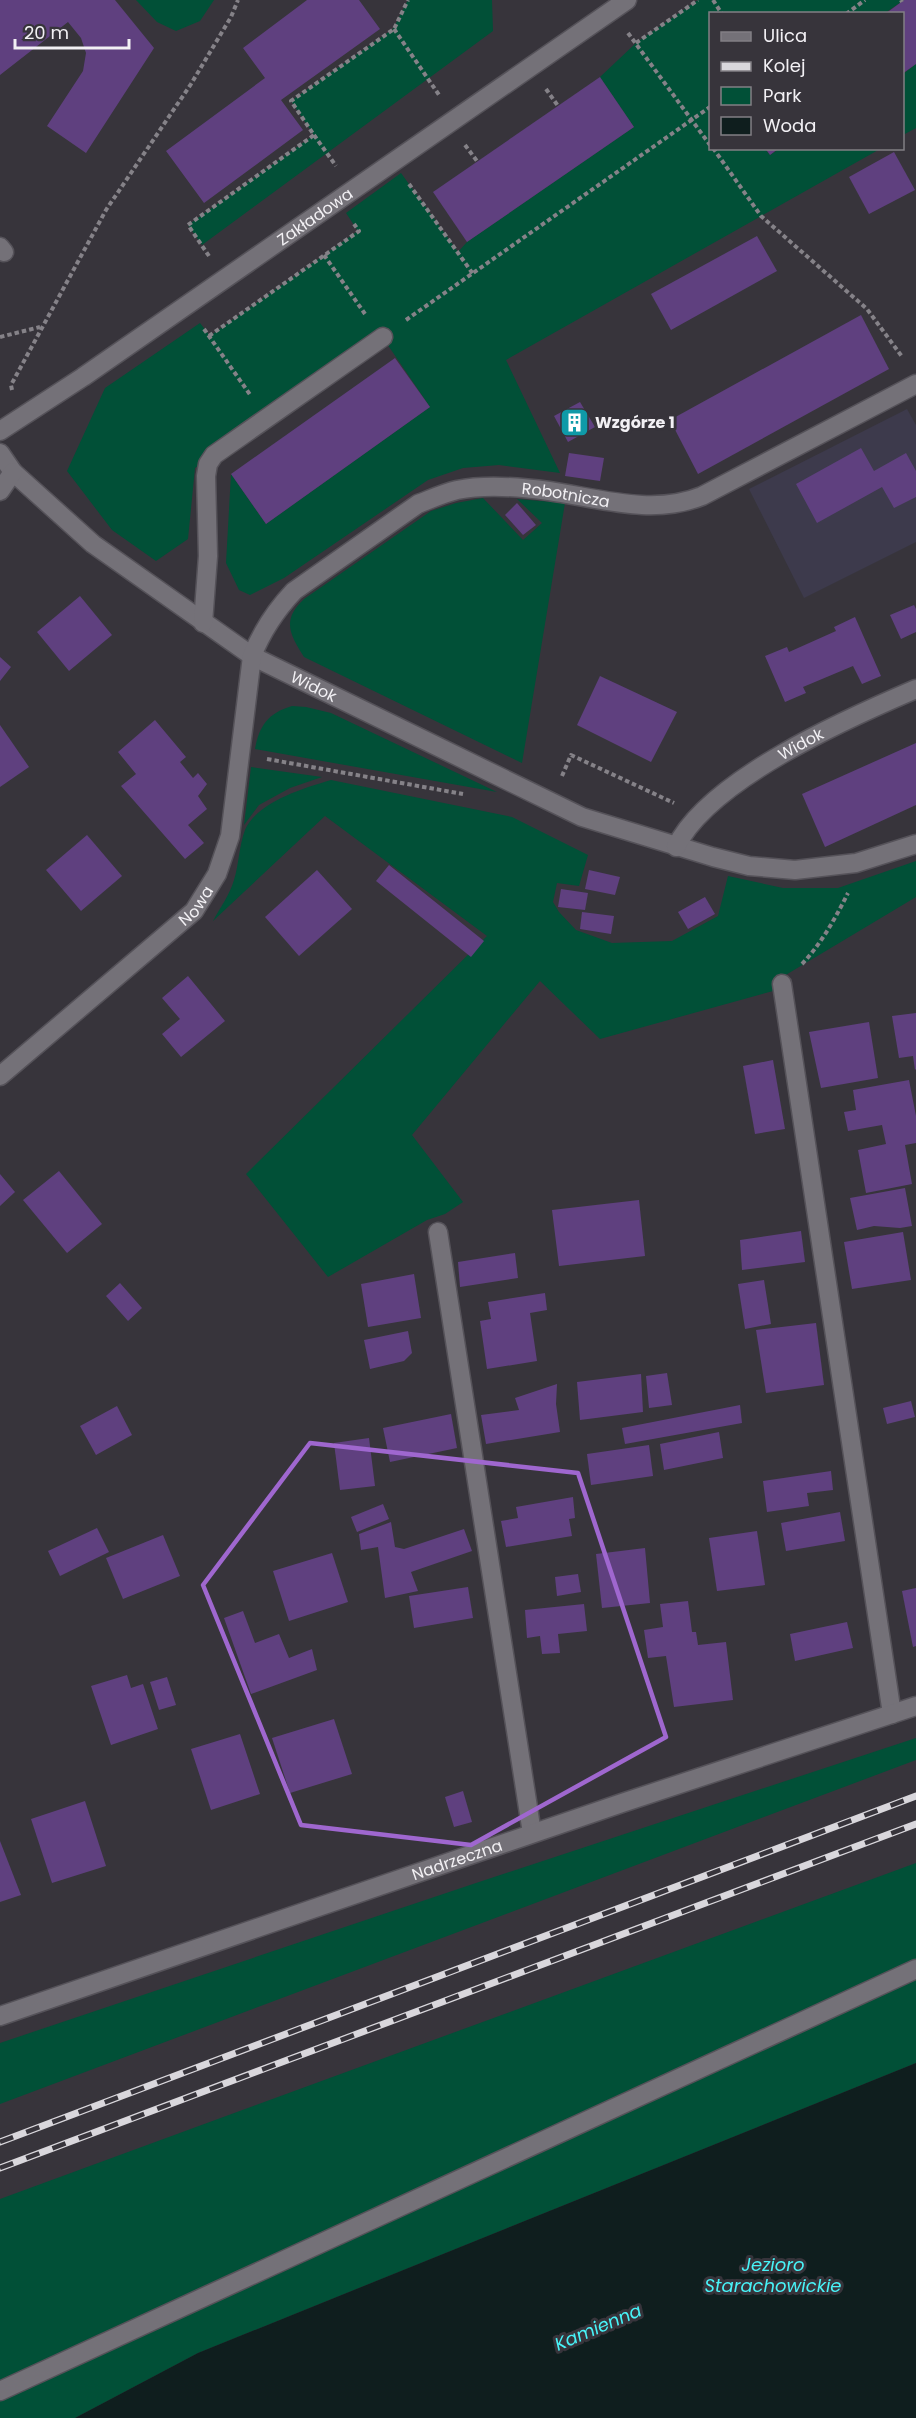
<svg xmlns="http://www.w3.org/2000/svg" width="916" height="2418" font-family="Poppins,sans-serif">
<rect width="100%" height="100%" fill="#37343b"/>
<polygon fill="#3d3a4c" points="907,409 916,425 916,542 804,598 749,489"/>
<g fill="#015037">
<polygon points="136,0 214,0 200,21 176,31 157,22"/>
<polygon points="408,0 492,0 493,31 202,245 188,225 314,135 291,101 393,29"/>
<polygon points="698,0 904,0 885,13 710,14 710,148 765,149 770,155 779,149 880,149 506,360 560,473 499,465 463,468 428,480 284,578 250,595 239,590 226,563 231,474 266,524 430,407 383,338 195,468 188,539 156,561 112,530 67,471 105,388 200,323 210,336 358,231 346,213 401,173 458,252 467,242 634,127 600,77 636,43"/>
<polygon points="916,64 916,128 903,135 903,74"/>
<path d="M483,498L523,540L542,523L517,499L565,503L522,763L304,657C289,633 282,620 304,599L431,511L456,503Z"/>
<path d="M292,706L306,707L331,713L497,792L255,749C259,726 268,713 292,706Z"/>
<polygon points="251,767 322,777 290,788 259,805 244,825"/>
<path d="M331,780L512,817L588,855L579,886L557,883L553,902L559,912L576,930L612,943L672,941L718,916L728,876L783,888H838L916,861V897L779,979L773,991L600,1039L540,981L412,1135L463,1202L445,1214L427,1220L328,1277L246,1174L487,936L325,816L213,921C220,908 230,894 234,880C239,864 239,846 245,830C257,802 304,788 331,780Z"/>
<polygon points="916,1738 916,1760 0,2104 0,2043 473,1884"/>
<polygon points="916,1863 916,2063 198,2353 75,2418 0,2418 0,2199"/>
</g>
<polygon fill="#0f1e1e" points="916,2063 916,2418 75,2418 198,2353"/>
<g fill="#5f407f">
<polygon points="0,0 115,0 154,48 86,153 47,126 83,71 86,53 81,38 68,22 0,75"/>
<polygon points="307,0 359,0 380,29 281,100 303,130 204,203 166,151 265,78 243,48"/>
<polygon points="904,0 916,0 916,64 902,74 902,14 885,14"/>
<polygon points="600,77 634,127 467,242 433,192"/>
<polygon points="765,148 779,148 770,155"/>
<polygon points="894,152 915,190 869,214 849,177"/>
<polygon points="757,236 777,271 671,330 651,294"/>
<polygon points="861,315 889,369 698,474 670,420"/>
<polygon points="395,358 430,407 266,524 231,474"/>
<polygon points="580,402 595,427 568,442 554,416"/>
<polygon points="861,448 874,471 906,453 916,471 916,497 894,508 882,487 817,523 796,484"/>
<polygon points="569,453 604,458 600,481 565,476"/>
<polygon points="517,503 536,525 523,535 505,515"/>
<polygon points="80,596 112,635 69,671 37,632"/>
<polygon points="914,605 916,609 916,632 901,639 890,615"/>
<polygon points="855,617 881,676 862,684 853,666 803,687 806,693 785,702 765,656 787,647 789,652 836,631 834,627"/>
<polygon points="0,657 11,667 0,681"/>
<polygon points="600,676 677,712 651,762 577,725"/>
<polygon points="155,720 186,757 180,762 193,778 198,773 207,784 198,796 207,809 188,825 204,843 185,859 121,786 136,774 118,752"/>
<polygon points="0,725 29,767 0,787"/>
<polygon points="916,743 916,805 825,847 802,794"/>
<polygon points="87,835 122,876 81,911 46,870"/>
<polygon points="389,865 484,941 471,957 376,881"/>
<polygon points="317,870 352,909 299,956 265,917"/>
<polygon points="589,870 620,877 615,895 585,889"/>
<polygon points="561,889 588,893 585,910 558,907"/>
<polygon points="705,897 715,914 688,929 678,912"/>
<polygon points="582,912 614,916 611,934 580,929"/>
<polygon points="188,976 225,1021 181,1057 162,1034 180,1019 162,998"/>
<polygon points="916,1013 916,1069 915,1070 913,1056 899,1058 892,1016"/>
<polygon points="869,1022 878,1078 821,1088 809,1032"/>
<polygon points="773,1060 785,1129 755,1134 743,1066"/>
<polygon points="909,1080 916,1116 916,1143 905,1145 912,1184 866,1193 858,1150 886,1144 882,1125 848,1131 844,1112 856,1110 853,1090"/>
<polygon points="59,1171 102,1224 67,1253 23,1200"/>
<polygon points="0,1174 15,1192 0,1206"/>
<polygon points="905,1188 912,1226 900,1228 874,1226 857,1230 850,1198"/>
<polygon points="639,1200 645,1256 559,1266 552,1210"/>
<polygon points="801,1231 805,1262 742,1270 740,1240"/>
<polygon points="903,1232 911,1280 852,1289 844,1242"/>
<polygon points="515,1253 518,1278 460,1287 458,1262"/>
<polygon points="414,1274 421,1318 368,1327 361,1284"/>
<polygon points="764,1280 771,1324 745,1329 738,1284"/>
<polygon points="120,1283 142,1308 128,1321 106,1296"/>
<polygon points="545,1293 547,1310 530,1313 537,1361 487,1369 480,1321 491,1319 488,1302"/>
<polygon points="816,1323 824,1385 766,1393 756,1330"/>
<polygon points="408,1331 412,1353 404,1361 370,1369 364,1340"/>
<polygon points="667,1373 672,1405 649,1408 646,1376"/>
<polygon points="641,1374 643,1412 580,1420 577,1382"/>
<polygon points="557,1384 556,1404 560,1432 486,1444 481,1415 519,1410 515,1398"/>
<polygon points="911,1401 915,1417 887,1424 883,1408"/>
<polygon points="740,1405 742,1423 625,1444 622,1428"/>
<polygon points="117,1406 132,1435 96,1455 80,1426"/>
<polygon points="451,1414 457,1448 390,1462 383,1428"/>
<polygon points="719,1432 723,1458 664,1470 660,1444"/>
<polygon points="369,1438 375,1486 340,1490 334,1443"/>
<polygon points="649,1445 653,1476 591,1485 587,1454"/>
<polygon points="831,1471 833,1490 807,1493 809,1506 767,1512 763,1481"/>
<polygon points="573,1497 575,1518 569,1519 572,1536 506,1547 501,1521 518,1518 516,1507"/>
<polygon points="383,1504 389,1519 357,1532 351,1517"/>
<polygon points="840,1512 845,1541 786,1551 781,1523"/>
<polygon points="391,1522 395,1547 404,1549 464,1529 472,1551 411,1572 418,1591 385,1598 378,1547 361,1550 359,1534"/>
<polygon points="97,1528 109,1552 60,1576 48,1551"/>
<polygon points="757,1531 765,1585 717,1591 709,1538"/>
<polygon points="163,1535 180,1576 123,1599 106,1558"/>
<polygon points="645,1548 650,1603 602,1608 596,1554"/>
<polygon points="332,1553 348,1602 289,1621 273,1571"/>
<polygon points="578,1574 581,1592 557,1596 555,1577"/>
<polygon points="468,1587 473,1618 414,1628 409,1596"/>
<polygon points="916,1588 916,1646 913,1647 902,1591"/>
<polygon points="688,1601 692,1632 696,1632 698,1645 726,1642 733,1700 674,1707 666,1656 648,1658 644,1630 663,1627 660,1604"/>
<polygon points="584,1604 587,1631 558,1634 560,1653 542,1654 540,1636 527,1638 525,1610"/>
<polygon points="243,1611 255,1643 279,1634 289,1658 312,1649 317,1670 251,1694 224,1618"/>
<polygon points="847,1622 853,1648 795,1661 790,1634"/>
<polygon points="127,1675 131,1688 143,1684 158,1729 111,1745 91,1686"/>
<polygon points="167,1677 176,1705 159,1710 150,1682"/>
<polygon points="334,1719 352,1774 290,1793 272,1738"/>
<polygon points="240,1734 260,1794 211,1810 191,1749"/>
<polygon points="463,1791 472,1822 454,1827 445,1797"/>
<polygon points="85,1801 106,1866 52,1883 31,1819"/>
<polygon points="0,1841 21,1895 0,1902"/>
</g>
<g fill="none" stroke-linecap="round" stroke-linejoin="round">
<defs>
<g id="minor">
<polyline points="0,247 4,252"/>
<path id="s1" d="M0,431L83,377L627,0"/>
<path id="s2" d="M0,453L13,472L93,544L252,656L582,817L713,857L749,866L795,870L856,863L916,844"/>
<polyline points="0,491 13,472"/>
<polyline points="203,623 208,556 206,476 208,464 214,455 383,337"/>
<path id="s3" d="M676,847C708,780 848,718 916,689"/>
<polyline points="782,984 892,1714"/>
<path id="s4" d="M0,1076L194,911L217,874L230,836L252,656C262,631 275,611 294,591L418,504C431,499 444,493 457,490C486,484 520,487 549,491C598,498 653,516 702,496L916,384"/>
<polyline points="438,1232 532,1833"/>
<path id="s5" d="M0,2016L622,1803L916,1706"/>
<polyline points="0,2391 916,1969"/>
</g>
</defs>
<use href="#minor" stroke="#555259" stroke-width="21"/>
<g stroke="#858288" stroke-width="4" stroke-dasharray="4.5 3" stroke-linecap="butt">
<polyline points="713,0 722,14"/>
<polyline points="901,0 902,2"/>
<polyline points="846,14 865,0"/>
<polyline points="394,29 439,95"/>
<polyline points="628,33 710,145"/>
<polyline points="636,43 698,0"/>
<polyline points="546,89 558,106"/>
<polyline points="314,135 336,166"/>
<polyline points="465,145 477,161"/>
<polyline points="713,148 761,216 867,309 903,358"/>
<polyline points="409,184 473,274"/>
<polyline points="324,255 365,314"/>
<polyline points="209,256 188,225 314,135 291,101 394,29 408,0"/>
<polyline points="406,320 710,107"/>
<polyline points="204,329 251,396"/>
<polyline points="209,336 359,231 354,224"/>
<polyline points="0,337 40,327"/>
<polyline points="12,390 11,385 106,210 191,84 231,17 238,0"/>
<polyline points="267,759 463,794"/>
<polyline points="562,776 571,755 674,803"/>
<path d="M802,964C821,944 835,919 848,893"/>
</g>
<use href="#minor" stroke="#747178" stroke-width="18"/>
<defs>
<g id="rail">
<polyline points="0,2142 916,1796"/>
<polyline points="0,2168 916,1824"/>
</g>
</defs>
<use href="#rail" stroke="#d9d7dc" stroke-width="7"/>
<use href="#rail" stroke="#37343b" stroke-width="4.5" stroke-dasharray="14" stroke-linecap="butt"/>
</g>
<path fill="none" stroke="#9f67cf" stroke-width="4.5" stroke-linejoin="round" d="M310,1443L578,1473L666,1737L471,1845L301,1825L203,1585Z"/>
<defs>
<symbol id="building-square" viewBox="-11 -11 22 22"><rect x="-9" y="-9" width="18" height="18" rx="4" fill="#0f9aa8" stroke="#37343b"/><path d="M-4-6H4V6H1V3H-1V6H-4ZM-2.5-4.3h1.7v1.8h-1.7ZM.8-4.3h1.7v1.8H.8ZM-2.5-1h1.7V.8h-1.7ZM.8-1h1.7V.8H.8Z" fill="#fff"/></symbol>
</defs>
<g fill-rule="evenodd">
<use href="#building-square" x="558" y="406" width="33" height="33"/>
</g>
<g text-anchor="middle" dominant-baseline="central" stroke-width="6" stroke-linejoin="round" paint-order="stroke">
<g font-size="16" fill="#f2f0f4" stroke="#37343b">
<text stroke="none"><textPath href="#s1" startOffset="381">Zakładowa</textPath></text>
<text stroke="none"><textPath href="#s4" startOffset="900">Robotnicza</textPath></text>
<text stroke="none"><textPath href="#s2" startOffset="394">Widok</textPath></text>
<text stroke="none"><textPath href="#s3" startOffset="164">Widok</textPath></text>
<text stroke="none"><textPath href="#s4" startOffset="260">Nowa</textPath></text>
<text stroke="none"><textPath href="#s5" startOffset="483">Nadrzeczna</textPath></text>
</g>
<g font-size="16" font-weight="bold" fill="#f2f0f4" stroke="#37343b" text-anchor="start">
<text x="595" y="422">Wzgórze 1</text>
</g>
<g font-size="18" font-style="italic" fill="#48f3f8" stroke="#37343b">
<text x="773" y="2264">Jezioro<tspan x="773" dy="21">Starachowickie</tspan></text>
<text transform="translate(598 2327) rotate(-23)">Kamienna</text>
</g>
</g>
<rect x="709" y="12" width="195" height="138" fill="#37343b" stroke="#827f85" stroke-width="1.5"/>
<rect x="721" y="32" width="30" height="9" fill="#747178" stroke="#827f85" stroke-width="1.5"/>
<text x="763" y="42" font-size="18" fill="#f2f0f4">Ulica</text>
<rect x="721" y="62" width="30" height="9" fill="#d9d7dc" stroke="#827f85" stroke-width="1.5"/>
<text x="763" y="72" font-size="18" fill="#f2f0f4">Kolej</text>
<rect x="721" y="87" width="30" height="18" fill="#015037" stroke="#827f85" stroke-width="1.5"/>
<text x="763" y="102" font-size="18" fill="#f2f0f4">Park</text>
<rect x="721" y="117" width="30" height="18" fill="#0f1e1e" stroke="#827f85" stroke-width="1.5"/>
<text x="763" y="132" font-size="18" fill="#f2f0f4">Woda</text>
<path d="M15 39v9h114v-9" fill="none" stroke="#f2f0f4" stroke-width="3"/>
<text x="24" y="39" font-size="18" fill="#f2f0f4" stroke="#37343b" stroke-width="4.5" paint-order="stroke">20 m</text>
</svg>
